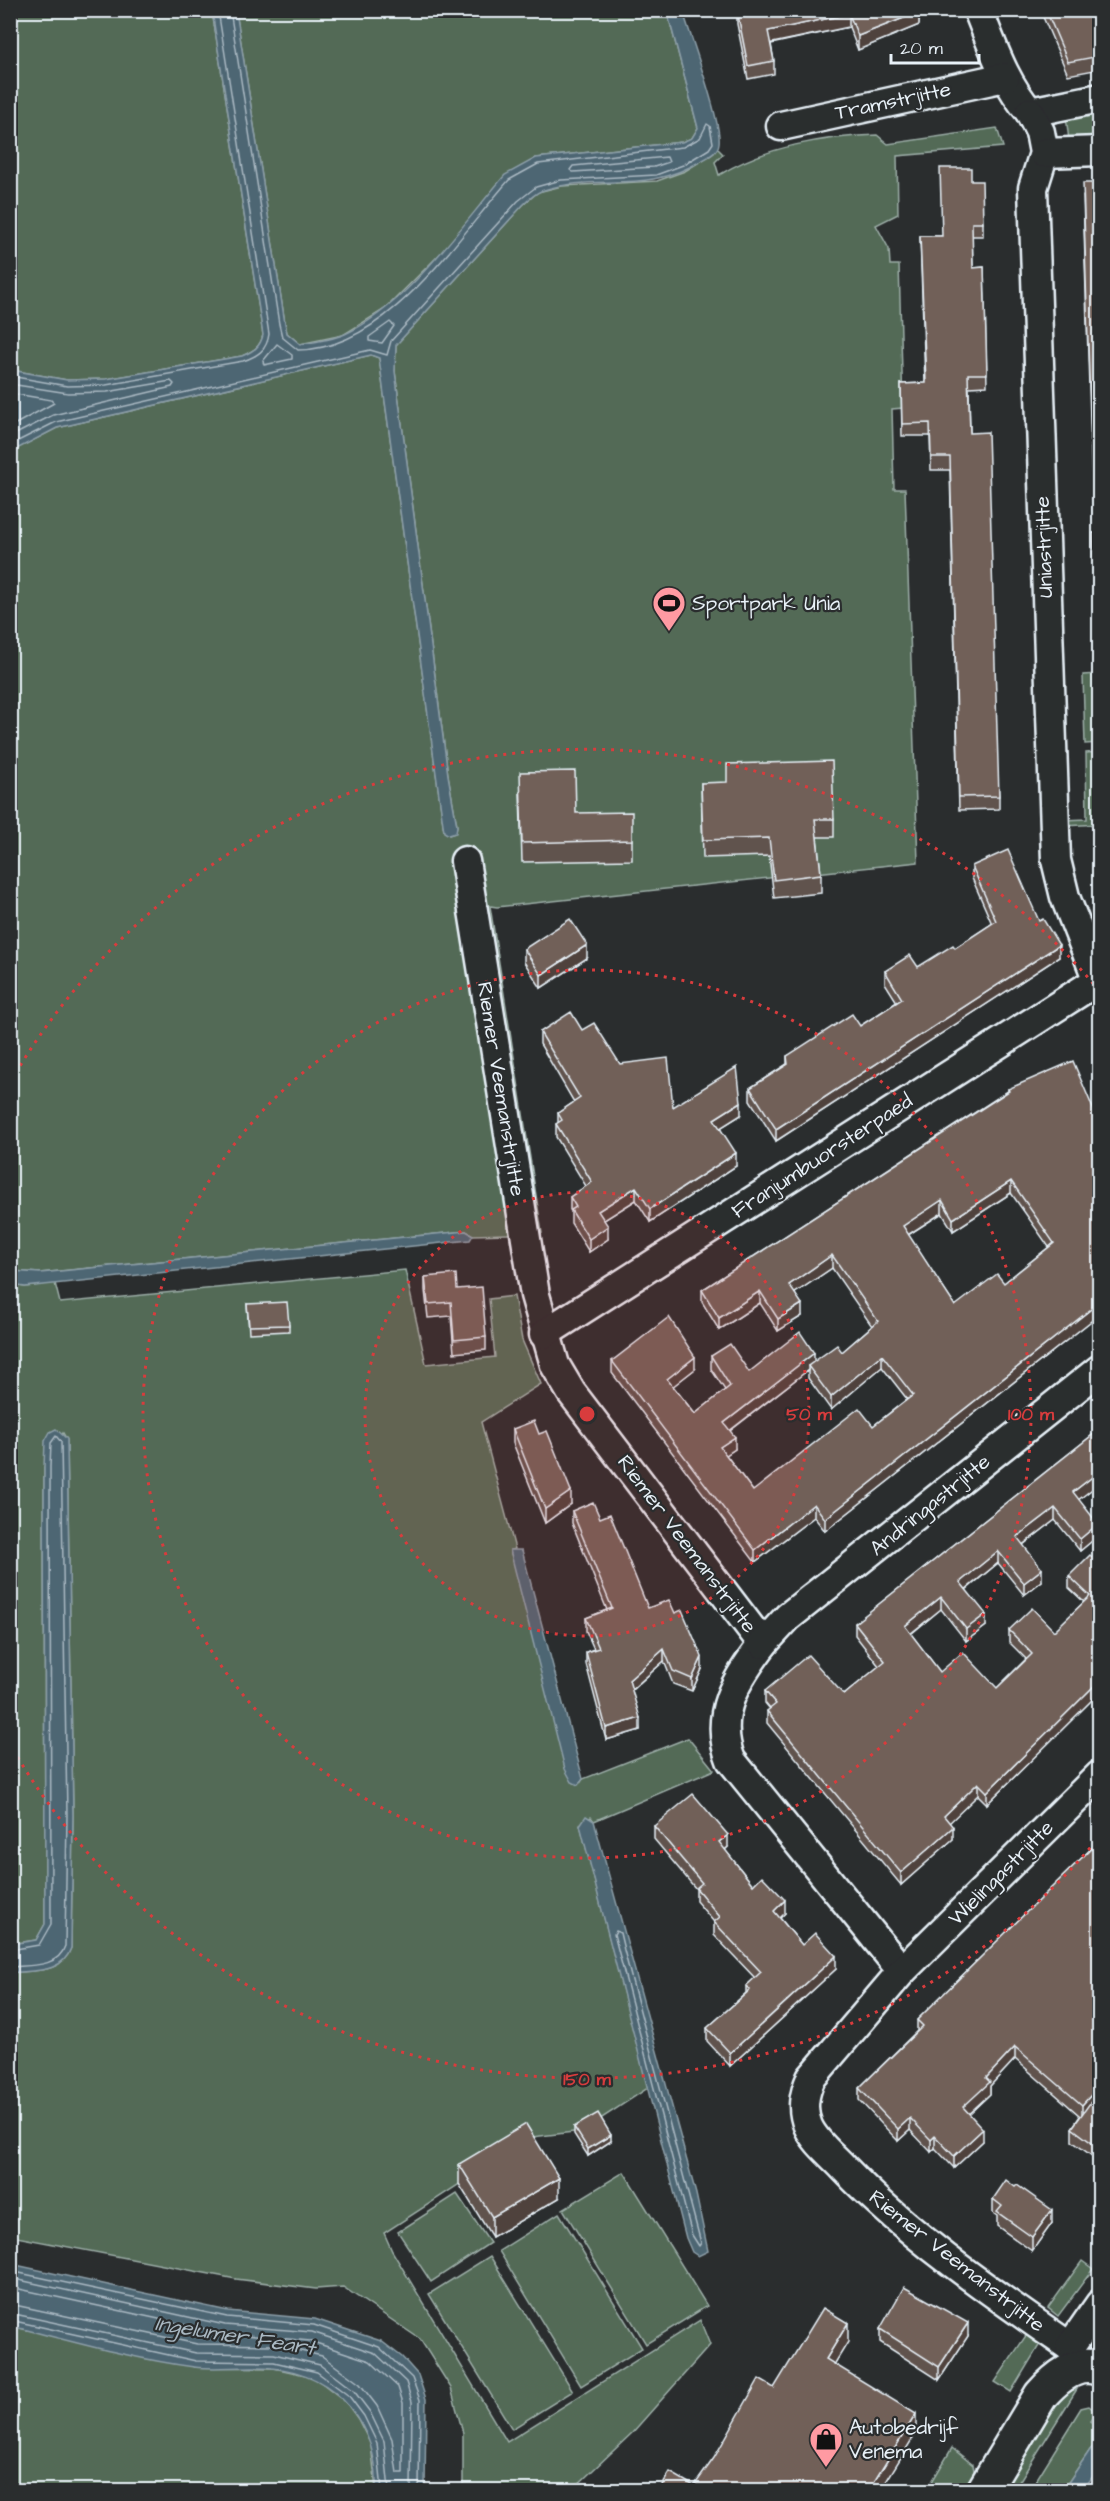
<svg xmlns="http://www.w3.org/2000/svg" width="1110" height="2501" font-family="'Architects Daughter',sans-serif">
<rect width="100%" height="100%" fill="#2a2d2e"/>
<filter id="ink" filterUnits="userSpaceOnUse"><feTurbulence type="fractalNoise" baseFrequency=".0167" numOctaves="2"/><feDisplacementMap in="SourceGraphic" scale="12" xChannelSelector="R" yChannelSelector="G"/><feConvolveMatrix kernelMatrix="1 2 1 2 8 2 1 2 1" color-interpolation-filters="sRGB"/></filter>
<g filter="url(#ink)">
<g fill="#526a57" stroke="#9daea8" stroke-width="1.5">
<path d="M10,11H212L263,335C260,348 253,351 242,356L106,379L67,380L11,370Z"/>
<polygon points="236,11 667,11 698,128 692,138 682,142 536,158 385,309 343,335 300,344 287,333 285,323"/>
<polygon points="1099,110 1099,140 1069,140 1066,116"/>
<path d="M997,128L1003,147L897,156L898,214L876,225L889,249L890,265H899L903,408L892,409L894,489H905L918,862L497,907L490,906L542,1233L473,1235L466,1231L39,1273L12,1271L10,452L57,428L371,355L379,358L444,831L449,835L455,833L457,826L448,775L395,371L396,345L523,205L538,192L562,186L657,181L685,171L714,153L717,148L723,154L715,162L719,175C767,146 822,137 877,135L888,144Z"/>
<polygon points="1099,674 1099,743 1085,744 1083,675"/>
<polygon points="1099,752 1099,824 1064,826 1064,820 1087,819 1086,753"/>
<path d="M405,1270L426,1364L495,1357L489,1299L514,1296L522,1340L541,1384L481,1422L515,1549L510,1550L581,1782L583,1779L688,1738L714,1770L594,1821L591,1817L580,1824L648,2088L582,2131L532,2137L384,2233L392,2251L507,2442L700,2320L710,2345L632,2433L572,2490H463V2433L451,2388L420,2339L343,2287L316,2289L236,2279L11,2236L10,1973C34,1970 62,1974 71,1948L73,1815L67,1440L63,1433L44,1467L45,1924L36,1940L11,1944V1285L25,1287L55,1283L60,1303Z"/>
<polygon points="624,2172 707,2306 646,2344 563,2209"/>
<polygon points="457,2194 490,2243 431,2282 398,2232"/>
<polygon points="559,2213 642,2348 581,2386 499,2251"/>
<polygon points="490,2256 573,2391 512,2429 429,2294"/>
<polygon points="1082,2261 1093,2269 1058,2316 1048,2308"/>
<polygon points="11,2326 195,2367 274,2368 314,2377 345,2401 358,2419 371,2445 376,2490 11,2490"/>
<polygon points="1027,2334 1040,2344 1011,2392 995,2382"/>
<path d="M1077,2389L1014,2490H999C1014,2464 1047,2395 1077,2389Z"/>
<polygon points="1089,2406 1096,2412 1090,2421 1099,2428 1099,2441 1090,2450 1063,2490 1030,2490 1081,2408"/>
<polygon points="952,2448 973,2465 975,2475 966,2490 927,2490"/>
</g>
<g fill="#4e6673" stroke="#8c9ea8" stroke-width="1.5">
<path d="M212,11H236L285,323L287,333L300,344C315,342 331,340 345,334C407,306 460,227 505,175L536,158L682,142L692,138L698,128L667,11H683C690,35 722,123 719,143C718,153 708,157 701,161C644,196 597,172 541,191C534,194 528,200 523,205L396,345L395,371L448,775L457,826L456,833L449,835L444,832L379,358L371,355L57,428L11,452V370L67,380L106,379L242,356C253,351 260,348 263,335Z"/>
<polygon points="466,1231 473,1235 470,1240 25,1287 11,1285 11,1266 12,1271 40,1273"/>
<path d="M56,1429L67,1439L73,1815L71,1948C62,1974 34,1970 11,1973V1944L36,1940L45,1924L44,1467L45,1441L50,1432Z"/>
<polygon points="510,1550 522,1550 583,1779 578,1785 572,1782 565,1769"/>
<polygon points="586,1816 594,1821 696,2194 708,2251 698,2256 692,2252 686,2238 580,1825"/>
<path d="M11,2264L228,2311L315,2319L381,2341L402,2357L418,2375L426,2399L425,2490H376C379,2426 337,2373 272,2368C247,2365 220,2370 194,2367C133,2359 71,2341 11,2326Z"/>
<polygon points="1099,2441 1099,2468 1083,2490 1063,2490 1090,2450"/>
</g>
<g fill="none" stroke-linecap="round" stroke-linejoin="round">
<g stroke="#aab9c3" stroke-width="1.5">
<polygon points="667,157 669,162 654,167 573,172 570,170 573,166"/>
<polygon points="390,322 394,326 382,343 369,341 369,337"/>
<polygon points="277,344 292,355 292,359 264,365 263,361"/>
<path d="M10,376L67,386L106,385L243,361C258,356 267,350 269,334L218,10"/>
<polyline points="10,384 68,393 107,392 171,381 174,384 172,387 53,415 10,437"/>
<polyline points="10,393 51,400 54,403 10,427"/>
<path d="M10,445L56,422L370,350L387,355L391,341L518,201L536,187L561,180L656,175L683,165L709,149L713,143L710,126L707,124L700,138L683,147L538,164L509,180C456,240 386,350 298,350L282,337L279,324L230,10"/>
<polygon points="616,1931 620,1933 624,1950 701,2243 699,2246 692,2235 614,1934"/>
<path d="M10,1950L39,1945L51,1924L50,1467L51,1443L56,1436L61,1442L67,1815L65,1946C58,1968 30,1965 10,1967"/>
<polyline points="10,2271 227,2317 314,2325 379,2347 412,2378 420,2400 419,2490"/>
<polyline points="10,2278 225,2325 312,2332 375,2353 406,2382 412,2402 411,2490"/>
<polyline points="10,2287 224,2333 310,2341 370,2361 398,2387 403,2403 403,2473 397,2473 392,2439 377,2406 360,2384 322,2356 275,2345 197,2344 10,2304"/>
<polyline points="10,2313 196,2353 274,2354 320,2365 354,2391 370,2412 384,2441 389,2490"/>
<polyline points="10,2320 196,2361 274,2362 317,2372 349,2396 364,2416 377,2443 382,2490"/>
</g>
<defs>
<g id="street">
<path d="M978,10C993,47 1004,82 1030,112L1100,98"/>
<polyline points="1030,112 1040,132 1044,153 1033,188 1056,860 1065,897 1100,986"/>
<polyline points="781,126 1005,77"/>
<polyline points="1044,153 1100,151"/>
<path d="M465,861L535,1295L555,1365L571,1392L763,1644C736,1680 713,1714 731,1760L902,1971"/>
<polyline points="544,1334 1100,979"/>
<polyline points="763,1644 788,1617 1100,1369"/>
<path d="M1070,2347C991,2292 910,2237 844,2168C832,2155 815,2142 808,2126C801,2109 804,2094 811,2078L902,1971L1100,1775"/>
<polyline points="1070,2347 1100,2304"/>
</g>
<path id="secondary" d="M984,2490L1041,2395C1055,2379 1077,2359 1100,2369"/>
</defs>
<use href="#street" stroke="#e8f1f8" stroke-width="33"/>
<use href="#secondary" stroke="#e8f1f8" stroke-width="38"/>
<use href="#street" stroke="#2a2d2e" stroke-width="28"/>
<use href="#secondary" stroke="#2a2d2e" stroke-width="33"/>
</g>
<g fill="#61534d" stroke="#e8f1f8" stroke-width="1.5" fill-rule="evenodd">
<polygon points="737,10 919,10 919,25 858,50 849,27 771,44 774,61 774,74 748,79 737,24"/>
<polygon points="1040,10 1100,10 1100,69 1068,75"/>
<polygon points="971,181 983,223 983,236 972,236 973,268 984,267 987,386 969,387 970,433 999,796 999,809 959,810 950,470 931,470 930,436 902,436 901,384 925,383 920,236 942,236"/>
<polygon points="1100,183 1100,514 1093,514 1083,196"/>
<polygon points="1093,533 1100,533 1100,661 1096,661"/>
<polygon points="701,783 834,819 834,837 817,837 821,874 821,893 774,898 769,856 703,858"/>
<polygon points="520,792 576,813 632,840 632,860 522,862"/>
<polygon points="972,866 1039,921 1059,957 776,1141 750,1100 750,1088 787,1064 787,1056 860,1026 897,1002 885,983 885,971 918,967 955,948 992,924 972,878"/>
<polygon points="524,949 587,958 541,988 524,962"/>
<polygon points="582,1030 620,1064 673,1107 741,1115 720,1128 736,1166 650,1222 636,1200 604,1220 608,1239 589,1252 571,1223 571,1211 570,1210 570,1197 586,1186 556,1137 556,1124 558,1123 558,1113 574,1102 540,1044 540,1032"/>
<path d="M1008,1089L1100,1125V1314L825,1531L814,1517L755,1562L612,1373V1361L695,1369L673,1386L695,1414L725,1390L711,1369V1356L749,1372L814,1362L842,1352L872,1326L832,1268L795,1293L802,1316L778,1331L760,1303L719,1330L702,1302V1290L1008,1091ZM1011,1193L1049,1247L1004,1283L955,1306L908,1235L942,1213L953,1231ZM882,1367L907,1399L873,1426L753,1491L726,1455L735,1449L730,1431L808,1370V1378L831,1410Z"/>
<polygon points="425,1277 457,1289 486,1337 486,1350 454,1353 451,1316 428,1318 425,1290"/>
<polygon points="247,1304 289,1325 289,1331 249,1333"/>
<polygon points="513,1429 571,1504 545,1523 513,1443"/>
<polygon points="1100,1429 1100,1483 1078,1500 1098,1536 1080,1551 1055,1520 1023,1545 1042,1581 1024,1595 998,1563 966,1590 986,1626 966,1641 941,1609 911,1634 940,1672 997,1688 1026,1659 1009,1642 1009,1630 1054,1631 1084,1602 1069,1588 1069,1576 1100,1564 1100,1692 987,1804 978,1795 949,1822 953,1839 901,1885 767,1723 767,1711 770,1709 765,1703 765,1691 844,1695 879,1666 855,1635 855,1623"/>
<polygon points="572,1511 600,1518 648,1608 675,1613 702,1669 692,1691 673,1684 664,1661 632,1690 640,1730 606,1740 586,1664 586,1652 594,1649 586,1631 586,1618 607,1610 572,1523"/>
<polygon points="654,1826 728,1847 725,1850 753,1885 785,1913 780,1918 802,1945 836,1969 730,2066 707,2041 707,2028 746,1993 746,1986 755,1978 714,1935 714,1922 696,1901 696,1889 654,1839"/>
<polygon points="1100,1840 1100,2097 1098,2099 1100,2100 1100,2162 1072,2141 1072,2128 1080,2116 1015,2059 990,2086 990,2094 969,2114 983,2141 954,2168 935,2148 931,2152 910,2130 898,2141 859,2100 859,2088 917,2031 917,2020"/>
<polygon points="574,2127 611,2141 588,2156 574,2134"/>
<polygon points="459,2164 559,2198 492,2237 459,2184"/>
<polygon points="993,2199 1052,2223 1032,2251 997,2226 997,2216 993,2213"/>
<polygon points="880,2329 968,2336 939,2380 880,2342"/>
</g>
<g fill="#4f433e" stroke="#e8f1f8" stroke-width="1.5">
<polygon points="919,12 919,25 858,50 858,36"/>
<polygon points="849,14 849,27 768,44 768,31"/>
<polygon points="587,945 587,958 541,988 541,975"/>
<polygon points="1059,945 1059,957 776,1141 776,1129"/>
<polygon points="741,1102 741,1115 714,1132 714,1119"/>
<polygon points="736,1153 736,1166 650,1222 650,1209"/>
<polygon points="1011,1181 1011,1193 953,1231 953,1219"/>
<polygon points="636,1187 636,1200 598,1224 598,1211"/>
<polygon points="942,1200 942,1213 903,1238 903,1226"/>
<polygon points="608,1226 608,1239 589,1252 589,1239"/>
<polygon points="832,1255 832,1268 789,1297 789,1285"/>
<polygon points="760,1291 760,1303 719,1330 719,1318"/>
<polygon points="1100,1302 1100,1314 825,1531 825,1519"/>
<polygon points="802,1304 802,1316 778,1331 778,1319"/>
<polygon points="814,1353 814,1366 808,1366 808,1370 724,1435 724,1423"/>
<polygon points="882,1355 882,1367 831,1410 831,1397"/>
<polygon points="695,1357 695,1369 667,1391 667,1379"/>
<polygon points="735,1437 735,1449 720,1459 720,1447"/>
<polygon points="1100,1471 1100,1483 1073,1504 1073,1492"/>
<polygon points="571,1491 571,1504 545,1523 545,1509"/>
<polygon points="814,1504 814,1517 755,1562 755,1550"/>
<polygon points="1055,1508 1055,1520 1017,1549 1017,1537"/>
<polygon points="1098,1524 1098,1536 1080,1551 1080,1539"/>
<polygon points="998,1551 998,1563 960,1594 960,1582"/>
<polygon points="1042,1569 1042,1581 1024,1595 1024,1583"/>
<polygon points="941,1597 941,1609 905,1638 905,1626"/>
<polygon points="986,1614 986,1626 966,1641 966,1629"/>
<polygon points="664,1649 664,1661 629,1692 629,1680"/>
<polygon points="702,1657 702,1669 692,1691 692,1679"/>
<polygon points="1100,1680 1100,1692 987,1804 987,1792"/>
<polygon points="640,1718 640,1730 606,1740 606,1728"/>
<polygon points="978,1783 978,1795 944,1828 944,1816"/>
<polygon points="953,1827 953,1839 901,1885 901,1873"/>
<polygon points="728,1835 728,1847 719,1855 719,1842"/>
<polygon points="785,1900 785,1913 774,1924 774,1911"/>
<polygon points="836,1956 836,1969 730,2066 730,2053"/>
<polygon points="1015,2047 1015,2059 990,2086 990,2094 963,2119 963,2107 986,2078"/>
<polygon points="1100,2085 1100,2097 1082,2117 1082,2105"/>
<polygon points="910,2118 910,2130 898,2141 898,2129"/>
<polygon points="983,2129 983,2141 954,2168 954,2156"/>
<polygon points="611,2135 611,2141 588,2156 588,2149"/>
<polygon points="935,2136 935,2148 931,2152 931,2140"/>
<polygon points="559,2178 559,2198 492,2237 492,2217"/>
<polygon points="1052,2210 1052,2223 1032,2251 1032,2237"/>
<polygon points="848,2323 848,2342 826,2378 826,2359"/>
<polygon points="968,2323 968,2336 939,2380 939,2367"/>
<polygon points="916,2414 916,2433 881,2490 869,2490"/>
</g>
<g fill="#716059" stroke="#e8f1f8" stroke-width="1.5" fill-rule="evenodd">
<polygon points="737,10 919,10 919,12 858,36 849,14 768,31 774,61 748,66"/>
<polygon points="1046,10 1100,10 1100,56 1068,62"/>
<polygon points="940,168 971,168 971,181 982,181 983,223 972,223 973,268 984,267 987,374 968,374 970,433 988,432 999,796 959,797 950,457 931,457 930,423 902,424 901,384 926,383 920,236 942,236"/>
<polygon points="1083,183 1100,183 1100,501 1093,502"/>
<polygon points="1093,533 1100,533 1100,638 1096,638"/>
<polygon points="832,761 834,819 815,819 821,874 774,880 769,838 703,840 701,783 727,782 727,764"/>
<polygon points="575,771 576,813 632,812 632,840 522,843 520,772"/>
<polygon points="1008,850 1039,921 1043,919 1059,945 776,1129 750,1088 788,1064 787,1056 852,1014 860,1026 902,999 885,971 910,955 918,967 953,945 955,948 996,921 972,866"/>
<polygon points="570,919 587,945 541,975 524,949"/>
<polygon points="571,1012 582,1030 594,1023 620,1064 668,1058 673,1107 737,1067 741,1102 714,1119 736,1153 650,1209 636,1187 598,1211 608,1226 589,1239 571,1210 576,1207 570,1197 592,1182 556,1124 562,1120 558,1113 580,1098 540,1032"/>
<path d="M1073,1061L1100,1125V1302L825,1519L814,1504L755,1550L612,1361L669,1317L695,1357L667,1379L695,1414L730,1386L711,1356L730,1344L749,1372L800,1332L814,1353L724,1423L735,1437L720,1447L753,1491L859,1408L873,1426L913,1395L882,1355L831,1397L808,1366L837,1345L842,1352L878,1321L832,1255L789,1285L802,1304L778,1319L760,1291L719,1318L702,1290L1009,1091L1008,1089ZM1011,1181L1054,1243L1004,1283L997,1274L955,1306L903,1226L942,1200L953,1219Z"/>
<polygon points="456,1274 457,1289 482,1287 486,1337 454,1340 451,1302 428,1304 425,1277"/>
<polygon points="287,1302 289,1325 249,1326 247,1304"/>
<polygon points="534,1421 539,1434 547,1431 571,1491 545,1509 513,1429"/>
<polygon points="1100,1429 1100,1471 1073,1492 1098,1524 1080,1539 1055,1508 1017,1537 1042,1569 1024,1583 998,1551 960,1582 986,1614 966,1629 941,1597 905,1626 940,1672 963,1652 997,1688 1032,1654 1009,1630 1032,1608 1054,1631 1090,1596 1069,1576 1090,1555 1100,1564 1100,1680 987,1792 978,1783 944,1816 953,1827 901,1873 767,1711 776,1704 765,1691 808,1655 844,1695 885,1661 855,1623"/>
<polygon points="593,1502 600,1518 610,1514 648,1608 669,1600 675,1613 682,1610 702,1657 692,1679 673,1671 664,1649 629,1680 640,1718 606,1728 586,1652 599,1648 586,1618 612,1608 572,1511"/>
<polygon points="693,1794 728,1835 719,1842 753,1885 762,1876 785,1900 774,1911 802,1945 815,1933 836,1956 730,2053 707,2028 750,1990 746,1986 761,1972 714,1922 720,1917 696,1888 702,1883 654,1826"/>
<polygon points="1100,1840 1100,2085 1082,2105 1015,2047 986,2078 990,2082 963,2107 983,2129 954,2156 935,2136 931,2140 910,2118 898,2129 859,2088 923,2026 917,2020"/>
<polygon points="1095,2096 1100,2100 1100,2149 1072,2128"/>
<polygon points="598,2113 611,2135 588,2149 574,2127"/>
<polygon points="526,2124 559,2178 492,2217 459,2164"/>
<polygon points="1006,2180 1015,2187 1017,2185 1052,2210 1032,2237 997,2212 1002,2206 993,2199"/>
<polygon points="904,2287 968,2323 939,2367 880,2329"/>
<polygon points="823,2308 848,2323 826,2359 916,2414 869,2490 659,2490 670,2472 694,2486 714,2458 759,2379 774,2388"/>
</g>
</g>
<circle cx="587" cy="1414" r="222" fill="#d83c3d" fill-opacity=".12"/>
<g fill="none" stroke="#d83c3d" stroke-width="3" stroke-dasharray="3 6">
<circle cx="587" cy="1414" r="222"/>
<circle cx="587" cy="1414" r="444"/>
<path d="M1096 1841A665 665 0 0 1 11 1746M11 1081A665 665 0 0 1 1096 987"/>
</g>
<defs>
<symbol id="stadium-pin" viewBox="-11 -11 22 30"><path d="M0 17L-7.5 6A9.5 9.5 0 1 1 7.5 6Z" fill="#ff9aa2" stroke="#2a2d2e"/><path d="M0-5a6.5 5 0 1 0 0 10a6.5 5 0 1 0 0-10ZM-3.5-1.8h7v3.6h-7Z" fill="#111"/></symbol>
<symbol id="shop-pin" viewBox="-11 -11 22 30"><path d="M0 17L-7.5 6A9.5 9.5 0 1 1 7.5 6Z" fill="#ff9aa2" stroke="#2a2d2e"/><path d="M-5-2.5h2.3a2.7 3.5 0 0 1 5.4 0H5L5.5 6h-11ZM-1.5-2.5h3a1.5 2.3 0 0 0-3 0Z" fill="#111"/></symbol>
</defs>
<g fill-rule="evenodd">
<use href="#stadium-pin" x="650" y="584" width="38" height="52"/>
<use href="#shop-pin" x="807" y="2420" width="38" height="52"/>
</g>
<g text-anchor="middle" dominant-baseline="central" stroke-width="4.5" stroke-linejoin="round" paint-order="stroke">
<g font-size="21" fill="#e8f1f8" stroke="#2a2d2e">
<text transform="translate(893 101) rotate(-12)">Tramstrjitte</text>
<text transform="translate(1044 547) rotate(-92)">Uniastrjitte</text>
<text transform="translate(501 1089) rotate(81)">Riemer Veemanstrjitte</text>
<text transform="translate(822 1156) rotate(-33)">Franjumbuorsterpaed</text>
<text transform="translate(930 1505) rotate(-39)">Andringastrjitte</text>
<text transform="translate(687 1544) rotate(53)">Riemer Veemanstrjitte</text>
<text transform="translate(1001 1873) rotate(-45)">Wielingastrjitte</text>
<text transform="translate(957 2261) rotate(38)">Riemer Veemanstrjitte</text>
</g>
<g font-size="21" fill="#e8f1f8" stroke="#2a2d2e" text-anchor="start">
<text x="692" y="603">Sportpark Unia</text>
<text x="849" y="2427">Autobedrijf<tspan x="849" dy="24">Venema</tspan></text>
</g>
<g font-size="22" font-style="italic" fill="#aab9c3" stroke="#2a2d2e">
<text transform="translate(235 2336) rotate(9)">Ingelumer Feart</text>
</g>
</g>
<circle cx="587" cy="1414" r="9" fill="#d83c3d" stroke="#2a2d2e" stroke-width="3"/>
<g font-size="18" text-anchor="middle" font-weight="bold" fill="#d83c3d" stroke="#2a2d2e" stroke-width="4.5" stroke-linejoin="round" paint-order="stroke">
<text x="809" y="1420">50 m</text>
<text x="1031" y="1420">100 m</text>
<text x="587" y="2085">150 m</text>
</g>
<rect width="1110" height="2501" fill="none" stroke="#2a2d2e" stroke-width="36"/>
<rect x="18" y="18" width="1074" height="2465" fill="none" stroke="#e8f1f8" stroke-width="2" filter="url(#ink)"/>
<path d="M891 54v9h88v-9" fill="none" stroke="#e8f1f8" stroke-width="3"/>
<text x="900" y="54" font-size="18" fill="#e8f1f8" stroke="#2a2d2e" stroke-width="4.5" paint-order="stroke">20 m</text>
</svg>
